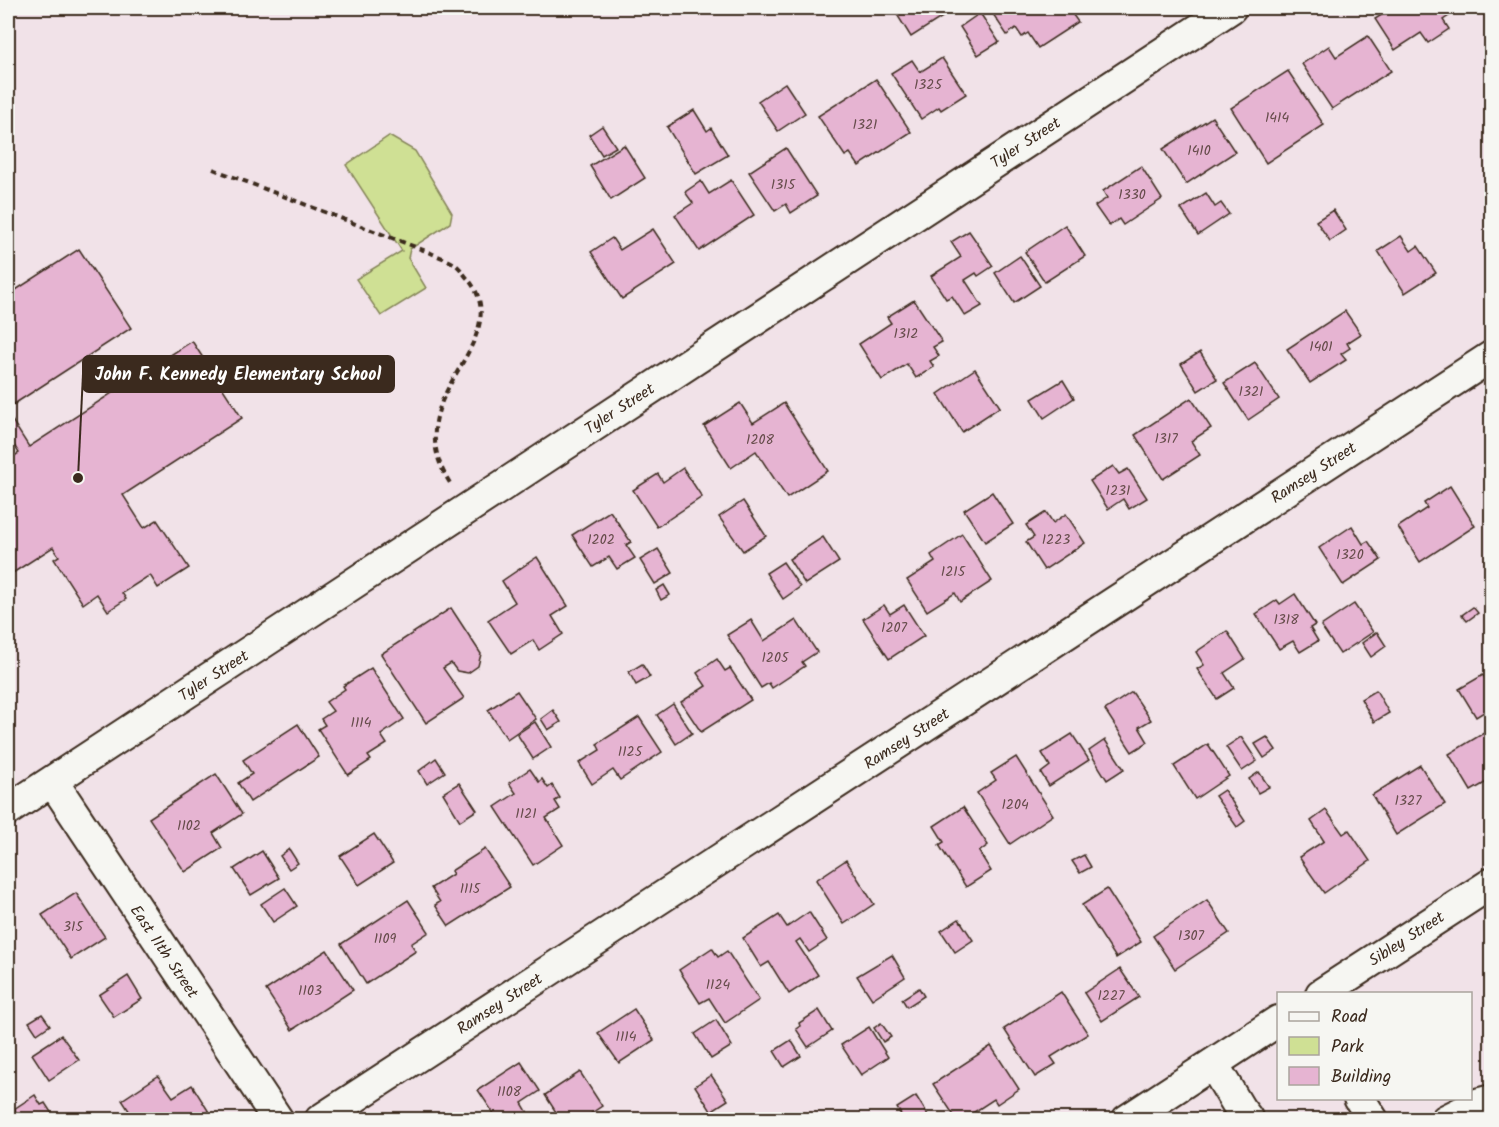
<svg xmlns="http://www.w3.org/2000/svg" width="1499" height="1127" viewBox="0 0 1499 1127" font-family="Kalam,sans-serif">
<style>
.green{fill:#cfe094;stroke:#858559;stroke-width:1.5}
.building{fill:#e6b4d2;stroke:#3b2a1e;stroke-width:1.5}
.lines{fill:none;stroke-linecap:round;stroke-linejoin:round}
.minor-casing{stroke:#3b2a1e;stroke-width:34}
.path{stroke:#3b2a1e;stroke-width:4;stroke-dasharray:6 4.5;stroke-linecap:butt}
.minor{stroke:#f6f6f2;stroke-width:30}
.labels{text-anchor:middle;stroke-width:4.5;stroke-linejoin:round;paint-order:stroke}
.number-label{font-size:14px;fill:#664c4b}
.street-label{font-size:16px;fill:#3b2a1e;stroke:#f6f6f2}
.leader{fill:none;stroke:#3b2a1e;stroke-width:2}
.callout-dot{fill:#3b2a1e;stroke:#f6f6f2;stroke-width:2}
.callout{fill:#3b2a1e;stroke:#3b2a1e;stroke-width:2}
.callout-label{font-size:18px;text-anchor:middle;font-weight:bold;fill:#fff}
</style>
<rect width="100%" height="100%" fill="#f1e2e8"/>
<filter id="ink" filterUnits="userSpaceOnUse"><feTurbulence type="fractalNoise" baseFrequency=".0167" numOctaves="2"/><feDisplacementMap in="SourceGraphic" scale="12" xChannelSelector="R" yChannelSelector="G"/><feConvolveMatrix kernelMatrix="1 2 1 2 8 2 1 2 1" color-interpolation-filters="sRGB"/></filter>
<g filter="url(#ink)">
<path class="green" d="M389,136l26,15 37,62 -2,10 -40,26 -2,9 18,30 -45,28 -25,-37 46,-28 -56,-86z"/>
<g class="building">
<path d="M893,8h46l5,8 -33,21z"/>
<path d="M989,8h79l10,14 -40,26 -10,-15 -6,4 -6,-9 -9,7z"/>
<path d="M1393,8h68l-18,12 6,9 -21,14 -7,-10 -26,17 -20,-31z"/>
<path d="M980,13l19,29 -21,13 -18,-28z"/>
<path d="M1368,36l23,35 -59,38 -30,-45 27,-18 7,11z"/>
<path d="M942,58l24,36 -25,16 -2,-3 -18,12 -30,-46 21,-13 8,12z"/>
<path d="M1288,71l36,54 -58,38 -35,-55z"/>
<path d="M876,79l35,53 -52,34 -9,-13 -5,3 -27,-40z"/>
<path d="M785,83l20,30 -27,18 -20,-30z"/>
<path d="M694,110l13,21 4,-3 17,27 -32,19 -29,-47z"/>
<path d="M1212,117l23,35 -49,32 -23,-35z"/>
<path d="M602,126l14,21 -14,8 -13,-20z"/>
<path d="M624,145l21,33 -34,22 -21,-34z"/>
<path d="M786,148l31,48 -26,17 -5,-9 -11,7 -26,-39z"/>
<path d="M1141,166l21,33 -39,26 -4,-6 -10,7 -14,-20 12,-8 -4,-7z"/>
<path d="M731,180l23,35 -55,36 -24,-36 18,-12 -8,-11 16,-11 8,13z"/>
<path d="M1206,193l9,14 6,-4 8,11 -31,21 -17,-26z"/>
<path d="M1333,210l13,20 -16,11 -14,-20z"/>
<path d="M1065,225l20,31 -40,26 -20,-30z"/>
<path d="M653,229l23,35 -54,35 -31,-47 21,-14 8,12z"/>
<path d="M969,231l24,35 -15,10 -2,-3 -11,7 17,26 -17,10 -13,-20 -6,3 -15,-23 30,-19 -10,-15z"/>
<path d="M1401,236l10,15 7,-5 18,27 -31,20 -27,-42z"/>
<path d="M79,249l52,79 -123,80v-113z"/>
<path d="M1020,256l20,30 -26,17 -19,-30z"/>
<path d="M914,300l28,42 -9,5 6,9 -9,5 4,6 -18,11 -9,-14 -25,16 -23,-36 32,-21 -4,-6z"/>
<path d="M1345,311l16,23 -14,9 3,5 -9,6 5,6 -36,23 -23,-34z"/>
<path d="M192,341l50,77 -119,77 21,33 13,-8 32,48 -31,20 -8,-13 -28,18 4,6 -18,12 -11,-17 -14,10 -29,-45 5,-3 -6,-9 -45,29v-116l11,-7 -11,-17v-22l21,33z"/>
<path d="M1200,352l17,27 -19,12 -17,-27z"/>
<path d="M1255,363l24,36 -31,21 -24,-37z"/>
<path d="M975,369l25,38 -38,25 -24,-38z"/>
<path d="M1063,380l11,18 -30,20 -12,-19z"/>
<path d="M1191,398l20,30 -20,13 9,14 -37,24 -28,-44z"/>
<path d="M740,403l13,20 31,-20 44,68 -41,27 -31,-47 -25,17 -27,-42z"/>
<path d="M1113,466l6,8 9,-5 19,29 -18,11 -6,-10 -15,10 -18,-28z"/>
<path d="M683,468l19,29 -45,30 -24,-37 25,-16 5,8z"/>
<path d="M1450,486l25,40 -55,36 -22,-35 29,-19 -3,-5z"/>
<path d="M992,492l21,32 -28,18 -21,-32z"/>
<path d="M743,501l23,35 -23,15 -24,-34z"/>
<path d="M610,511l21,31 -5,3 9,13 -18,11 -8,-12 -16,10 -21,-32z"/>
<path d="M1046,512l7,11 13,-9 19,29 -41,27 -18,-28 8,-5 -8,-12z"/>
<path d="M1352,526l11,18 5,-3 13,19 -38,25 -24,-37z"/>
<path d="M962,534l30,47 -32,21 -5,-9 -28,18 -20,-31 28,-18 -4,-7z"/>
<path d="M823,537l16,25 -34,22 -16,-25z"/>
<path d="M658,549l15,24 -18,11 -15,-24z"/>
<path d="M537,557l31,49 -16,10 11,18 -24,16 -6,-10 -22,14 -23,-34 27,-18 -13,-21z"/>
<path d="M783,562l17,25 -17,12 -17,-26z"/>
<path d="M664,585l6,10 -9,5 -5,-10z"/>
<path d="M1295,594l20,31 -5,3 8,13 -18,11 -7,-11 -14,8 -23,-35 21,-14 3,4z"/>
<path d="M1354,604l19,28 -33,22 -19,-28z"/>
<path d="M884,605l6,9 14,-9 20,31 -35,23 -26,-40z"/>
<path d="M1473,607l5,6 -11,8 -5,-6z"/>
<path d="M451,608l30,46 -3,12 -10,7 -11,-2 -6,-8 -8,5 21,30 -38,25 -45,-69z"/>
<path d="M751,620l13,21 32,-21 21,32 -15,10 3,4 -33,22 -3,-5 -8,5 -34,-53z"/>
<path d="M1227,631l18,28 -21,14 10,15 -17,11 -20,-30 7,-4 -8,-13z"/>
<path d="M1377,632l9,14 -15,11 -9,-14z"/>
<path d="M717,659l8,12 5,-3 21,32 -50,32 -20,-30 25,-16 -9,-13z"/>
<path d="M642,664l8,13 -14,8 -7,-13z"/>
<path d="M371,668l33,51 -23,16 6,9 -19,12 3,4 -23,15 -30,-46 7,-4 -4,-6 12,-8 -7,-9 19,-13 -2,-3z"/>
<path d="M1483,675l9,13v19l-16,10 -17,-28z"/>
<path d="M1376,690l13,23 -15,9 -13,-23z"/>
<path d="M517,691l19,28 -29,20 -19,-29z"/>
<path d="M1132,692l19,28 -12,7 9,15 -16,10 -27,-42z"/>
<path d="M673,704l19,29 -16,11 -19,-29z"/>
<path d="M553,710l8,12 -13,8 -7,-11z"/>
<path d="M639,717l23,35 -42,28 -7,-10 -21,14 -13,-21 21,-13 -3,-6z"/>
<path d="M535,722l16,25 -18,12 -16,-25z"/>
<path d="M298,724l21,33 -69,45 -12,-19 14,-9 -9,-14z"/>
<path d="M1492,728v51l-21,12 -22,-37z"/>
<path d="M1072,734l17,26 -40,26 -8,-13 9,-7 -8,-13z"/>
<path d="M1241,737l16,24 -15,10 -16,-24z"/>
<path d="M1267,737l9,13 -12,8 -9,-14z"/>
<path d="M1105,740l19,29 -17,11 -18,-29z"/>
<path d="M1208,744l21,32 -34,23 -21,-33z"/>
<path d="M1016,757l37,58 -43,29 -33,-51 19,-13 -5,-7z"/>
<path d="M436,758l9,14 -18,12 -8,-13z"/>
<path d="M1420,765l25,39 -49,31 -24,-40z"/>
<path d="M530,769l9,13 3,-3 6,9 4,-3 8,13 -5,3 5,8 -14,9 17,27 -30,20 -38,-58 21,-14 -7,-10z"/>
<path d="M1259,772l10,15 -11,6 -9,-14z"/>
<path d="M216,774l26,40 -29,19 9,15 -37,24 -36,-54z"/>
<path d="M459,783l18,27 -17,11 -17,-28z"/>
<path d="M1224,790l21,31 -8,6 -22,-31z"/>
<path d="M963,807l25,38 -9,7 12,19 -25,16 -27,-42 5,-3 -10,-16z"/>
<path d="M1326,810l17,24 6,-4 21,31 -46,32 -25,-36 25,-16 -13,-20z"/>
<path d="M374,834l19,29 -34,22 -19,-29z"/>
<path d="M289,849l9,14 -9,6 -9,-13z"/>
<path d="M485,849l25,38 -61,39 -14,-21 5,-3 -9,-14 22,-14 -2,-3z"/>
<path d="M262,851l17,27 -28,17 -17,-26z"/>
<path d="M1084,855l7,12 -11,6 -8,-12z"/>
<path d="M846,860l28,44 -30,20 -28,-44z"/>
<path d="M285,888l12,18 -24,16 -12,-18z"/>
<path d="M1107,889l34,53 -25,16 -34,-53z"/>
<path d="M76,893l29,44 -34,22 -29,-44z"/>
<path d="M408,900l21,32 -18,12 5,7 -50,33 -25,-40z"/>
<path d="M1207,900l22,33 -54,36 -22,-33z"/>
<path d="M809,912l18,28 -18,12 -9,-13 -4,3 22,33 -29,19 -20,-32 -8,5 -18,-29 36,-23 8,12z"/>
<path d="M959,919l14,21 -18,12 -14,-21z"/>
<path d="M712,948l6,9 9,-6 32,49 -34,23 -16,-25 -9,5 -21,-33z"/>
<path d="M327,950l26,40 -61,40 -26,-40z"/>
<path d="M892,955l13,22 -33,22 -15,-23z"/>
<path d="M1120,969l19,28 -37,24 -18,-28z"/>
<path d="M128,976l14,23 -28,18 -15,-22z"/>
<path d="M919,988l5,8 -17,11 -5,-8z"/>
<path d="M1061,992l27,42 -37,23 5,7 -21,13 -31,-48z"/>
<path d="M634,1009l20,31 -35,23 -21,-30z"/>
<path d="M819,1010l13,21 -24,16 -12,-18 4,-3 -1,-3z"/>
<path d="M42,1014l8,11 -13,9 -8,-12z"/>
<path d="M716,1020l16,26 -21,13 -16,-25z"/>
<path d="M881,1023l10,14 -8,5 -9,-14z"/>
<path d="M869,1027l19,30 -27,18 -20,-30z"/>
<path d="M61,1035l18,25 -30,20 -17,-26z"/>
<path d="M791,1040l10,16 -17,11 -10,-16z"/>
<path d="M991,1046l28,43 -22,15 -3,-5 -32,21h-5l-24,-36z"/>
<path d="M521,1062l19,29 -18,12 6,10 -9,7h-21l-20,-30z"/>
<path d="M580,1072l22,34 -21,14h-20l-16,-25z"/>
<path d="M711,1075l17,25 -17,11 -16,-25z"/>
<path d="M158,1076l15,21 19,-12 17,27 -12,8h-47l-3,-4 -5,4h-7l-13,-20z"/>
<path d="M35,1095l6,10 4,-2 11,17h-38l2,-2 -6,-9z"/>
<path d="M916,1096l15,24h-27l-7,-12z"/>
</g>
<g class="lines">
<defs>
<g id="minor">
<path d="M53,782l225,338"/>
<path d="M8,810l1223,-802"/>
<path d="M1321,994l171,-111"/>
<path d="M1213,1064l27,45 7,9 -1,2"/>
<path d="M1359,1098l14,22"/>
<path d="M320,1120l1172,-764"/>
<path d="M1127,1120l151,-99"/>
<path d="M1446,1120l34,-17 12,-3"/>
</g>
</defs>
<use href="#minor" class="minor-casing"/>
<path class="path" d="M213,169l218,84c8,4 19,7 25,12 5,4 8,10 12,14 35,43 -12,84 -27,125 -11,29 -7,54 9,79"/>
<use href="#minor" class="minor"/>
</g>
</g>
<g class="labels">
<g class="number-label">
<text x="928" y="89">1325</text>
<text x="1277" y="122">1414</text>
<text x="865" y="129">1321</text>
<text x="1199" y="155">1410</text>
<text x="783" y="189">1315</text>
<text x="1132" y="199">1330</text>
<text x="906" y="338">1312</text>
<text x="1321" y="351">1401</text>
<text x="1251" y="396">1321</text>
<text x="1166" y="443">1317</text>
<text x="760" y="444">1208</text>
<text x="1118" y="495">1231</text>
<text x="601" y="544">1202</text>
<text x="1056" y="544">1223</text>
<text x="1350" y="559">1320</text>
<text x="953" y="576">1215</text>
<text x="1286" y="624">1318</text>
<text x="894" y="632">1207</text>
<text x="775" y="662">1205</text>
<text x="361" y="727">1114</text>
<text x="630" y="756">1125</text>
<text x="1408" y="805">1327</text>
<text x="1015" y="809">1204</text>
<text x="526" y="818">1121</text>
<text x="189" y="830">1102</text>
<text x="470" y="893">1115</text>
<text x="73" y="931">315</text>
<text x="1191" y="940">1307</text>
<text x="385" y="943">1109</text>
<text x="718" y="989">1124</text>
<text x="310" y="995">1103</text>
<text x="1111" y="1000">1227</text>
<text x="626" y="1041">1114</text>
<text x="509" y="1096">1108</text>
</g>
<g class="street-label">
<text transform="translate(1025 142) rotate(-33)" y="6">Tyler Street</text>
<text transform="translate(619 408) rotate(-33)" y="6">Tyler Street</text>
<text transform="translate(1313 472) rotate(-33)" y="6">Ramsey Street</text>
<text transform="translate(213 675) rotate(-33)" y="6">Tyler Street</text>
<text transform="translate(906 738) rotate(-33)" y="6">Ramsey Street</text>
<text transform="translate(1406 938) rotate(-33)" y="6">Sibley Street</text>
<text transform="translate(165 951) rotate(56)" y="6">East 11th Street</text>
<text transform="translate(499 1003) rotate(-33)" y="6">Ramsey Street</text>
</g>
</g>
<path class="leader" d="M78 478L83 374"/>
<circle class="callout-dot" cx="78" cy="478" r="6"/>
<rect class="callout" x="83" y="356" width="311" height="36" rx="6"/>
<g class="callout-label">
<text x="238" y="380">John F. Kennedy Elementary School</text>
</g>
<rect width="1499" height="1127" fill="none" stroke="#f6f6f2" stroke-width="30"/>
<rect x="15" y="15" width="1469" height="1097" fill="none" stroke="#3b2a1e" stroke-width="2" filter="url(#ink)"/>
<rect x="1277" y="992" width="195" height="108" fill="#f6f6f2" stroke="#aba49d" stroke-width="1.5"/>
<rect x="1289" y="1012" width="30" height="9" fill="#f6f6f2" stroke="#aba49d" stroke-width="1.5"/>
<text x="1331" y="1022" font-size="18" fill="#3b2a1e">Road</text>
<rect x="1289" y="1037" width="30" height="18" fill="#cfe094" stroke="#aba49d" stroke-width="1.5"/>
<text x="1331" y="1052" font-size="18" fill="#3b2a1e">Park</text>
<rect x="1289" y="1067" width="30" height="18" fill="#e6b4d2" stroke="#aba49d" stroke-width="1.5"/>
<text x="1331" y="1082" font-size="18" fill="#3b2a1e">Building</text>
</svg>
